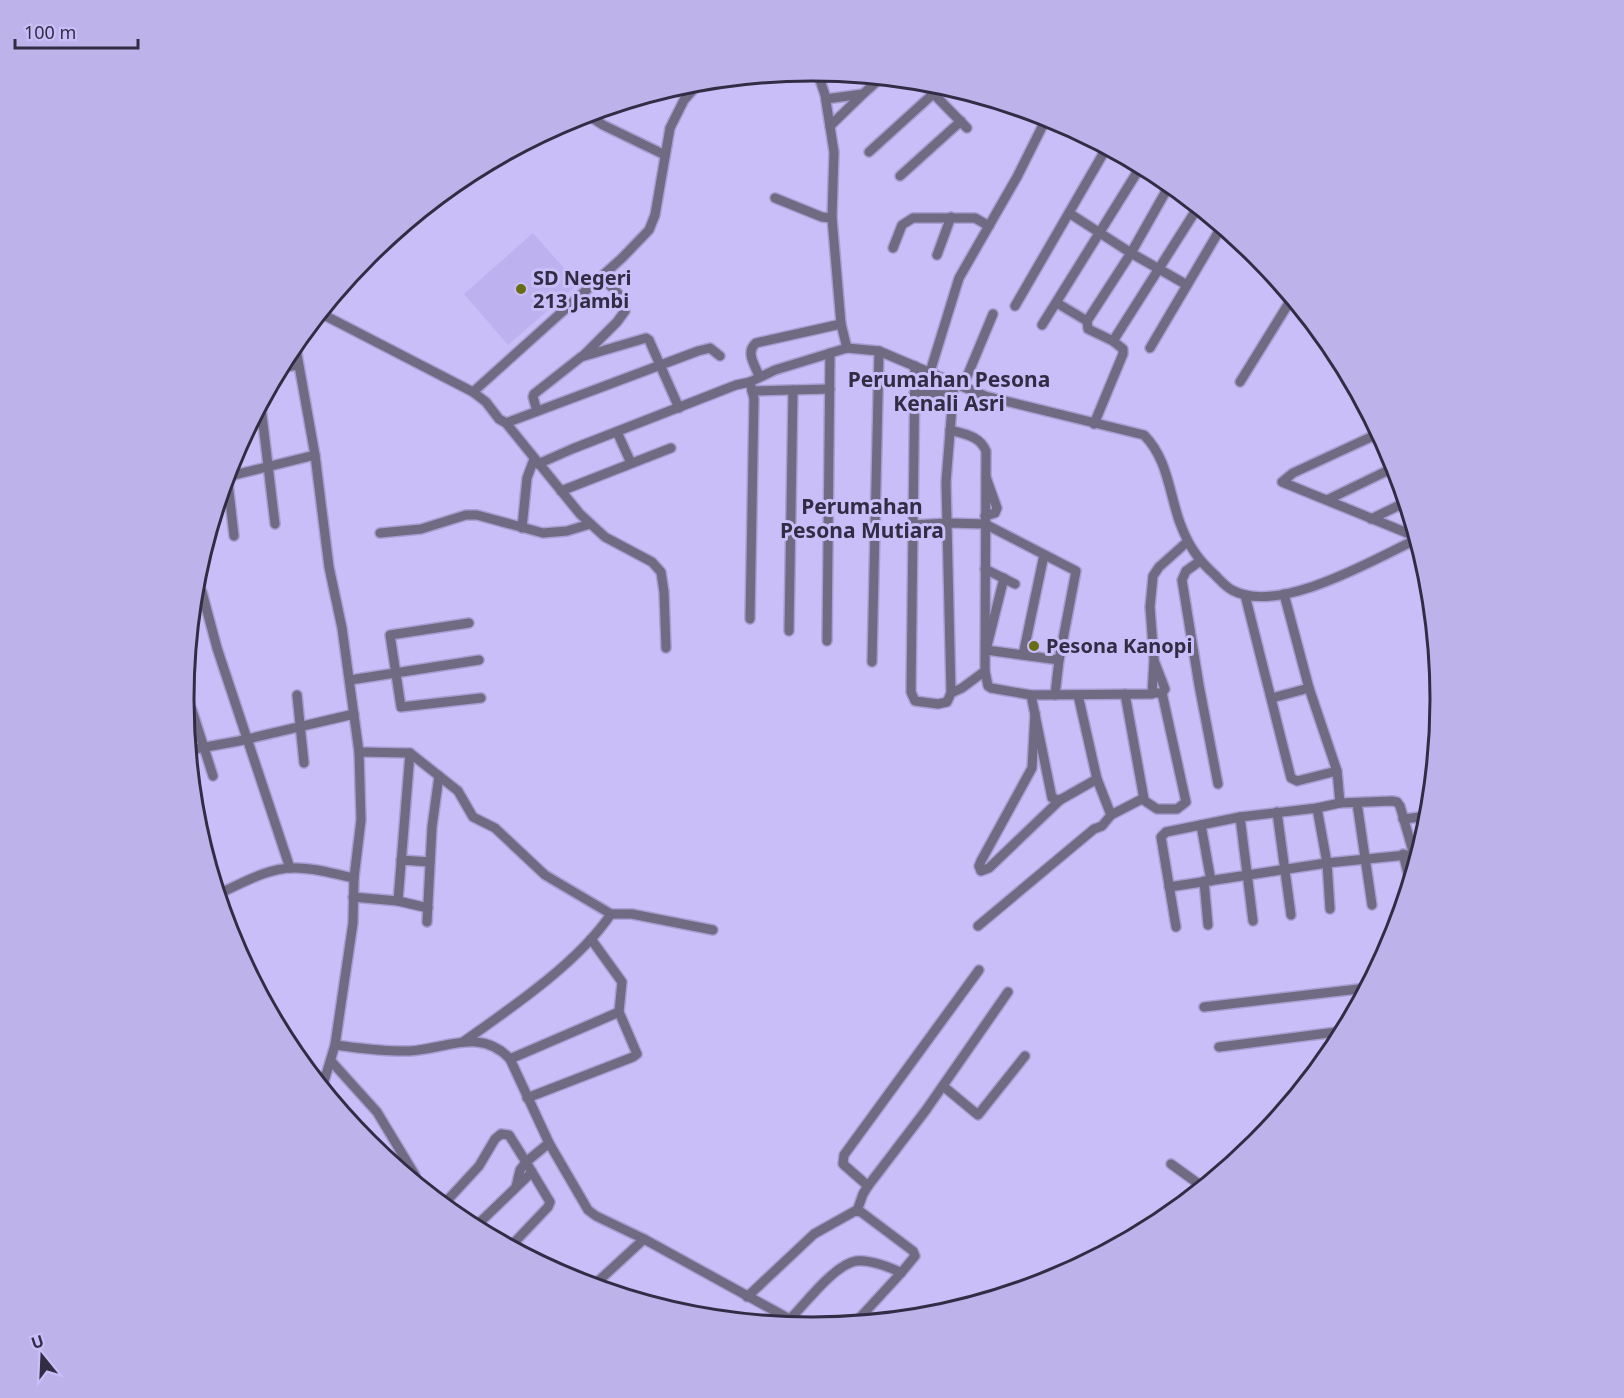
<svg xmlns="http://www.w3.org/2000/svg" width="1624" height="1398" viewBox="0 0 1624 1398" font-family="'Noto Sans',sans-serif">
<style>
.built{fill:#beb1f0}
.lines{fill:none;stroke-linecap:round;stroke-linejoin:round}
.minor-casing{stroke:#a99ed1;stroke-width:12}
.minor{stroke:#706b83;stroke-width:9}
.poi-dot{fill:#676d12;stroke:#cabef9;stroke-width:2}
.labels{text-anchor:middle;stroke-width:6;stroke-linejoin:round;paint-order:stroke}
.poi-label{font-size:20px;font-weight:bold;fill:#322d44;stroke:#cabef9;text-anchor:start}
.neighbourhood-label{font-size:21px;font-weight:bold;fill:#322d44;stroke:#cabef9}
.rim{fill:none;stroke:#322d44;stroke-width:3}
</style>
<rect width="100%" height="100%" fill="#cabef9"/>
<path class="built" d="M533,233l45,51 -70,61 -44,-51z"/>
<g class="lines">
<defs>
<g id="minor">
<path d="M817,71l8,24 9,57 -2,66 9,106 6,24"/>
<path d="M921,81l46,47"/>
<path d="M826,99l37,-5 19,-17"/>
<path d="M586,114l17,11 62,30"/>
<path d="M830,126l33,-32"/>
<path d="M869,152l64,-58"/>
<path d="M1153,172l24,17"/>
<path d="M900,176l61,-55"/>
<path d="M775,198l47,19 10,1"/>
<path d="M1069,213l62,40 56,32"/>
<path d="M893,248l9,-23 11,-7h62l14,8"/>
<path d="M937,255l14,-38"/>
<path d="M1057,303l30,18"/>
<path d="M1015,306l92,-159"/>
<path d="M320,313l153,79 13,10 13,17 7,4 74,91 25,23 47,25 9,10 3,20 2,56"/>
<path d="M1042,325l99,-159"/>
<path d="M1113,341l85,-134"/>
<path d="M295,343l20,112 14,112 13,61 17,124 2,68 -7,58 -1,45 -18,122 -13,43"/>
<path d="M1150,348l72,-122"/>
<path d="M583,356l34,-34 8,-11c-1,-16 -13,-23 -24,-34"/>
<path d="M915,366l-4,326 4,9 23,3 9,-2 4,-9 -5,-211 8,-100"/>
<path d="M280,368l17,-3"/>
<path d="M930,372l29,-94 58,-101 30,-60"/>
<path d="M759,376c-4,-11 -14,-24 -3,-33l85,-19"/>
<path d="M1240,382l52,-84"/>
<path d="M963,386l30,-72"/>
<path d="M752,391l78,-2"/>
<path d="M473,392l149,-134 27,-28 6,-15 15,-87 14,-28 17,-19"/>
<path d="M914,394l39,1"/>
<path d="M261,407l14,117"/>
<path d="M537,411l-4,-14 1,-3 47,-37 65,-19 3,2 30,68"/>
<path d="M506,423l192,-72 12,-3 10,8"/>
<path d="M1094,424l29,-70v-5l-10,-8 -25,-12 -1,-8 44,-68 39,-69"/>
<path d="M950,430c15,4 30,6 36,21l-1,220 -23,17 -11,5"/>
<path d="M617,432l14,31"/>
<path d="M1371,437l-78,36 -11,9 135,55"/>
<path d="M538,464l34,-15 164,-64 14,-3 25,-12 72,-22 32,3 106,45 159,39c24,24 25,58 36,88 8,22 18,37 35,52 5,5 11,12 17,15 46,26 143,-31 185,-51"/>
<path d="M227,474l7,62"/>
<path d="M226,477l89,-22"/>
<path d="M561,491l110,-43"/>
<path d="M1327,500l68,-33"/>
<path d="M985,516l10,-3 2,-5 -11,-31"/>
<path d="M1371,519l35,-17"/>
<path d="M913,525l34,-2 38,1 91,47 -17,89 -4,35"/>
<path d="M522,528l5,-50 7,-19"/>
<path d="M380,533l41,-4 45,-14h11l66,18 24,-2 23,-7"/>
<path d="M1200,561l-14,10 -4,9 17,105 19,99"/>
<path d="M985,569l30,15"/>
<path d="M1004,578l-18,72 73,10"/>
<path d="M202,592l15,56 73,220"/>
<path d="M1284,594l25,94 28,83 3,32"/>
<path d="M1245,595l46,183 6,3 40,-10"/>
<path d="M750,619l4,-220 -4,-17"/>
<path d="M469,623l-79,12 11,72 80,-9"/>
<path d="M789,631l4,-241"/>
<path d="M827,641l3,-288"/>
<path d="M1023,655l21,-100"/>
<path d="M872,662l7,-311"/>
<path d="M1155,663l10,26 -3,4h-5"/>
<path d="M985,671l3,15 3,2 40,7 121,-1 2,-34 -4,-53 3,-31 6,-9 28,-25"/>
<path d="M350,680l129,-20"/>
<path d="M1125,694l19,105"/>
<path d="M297,695l7,68"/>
<path d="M1031,695l21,103 8,2 37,-21"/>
<path d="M1272,698l37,-10"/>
<path d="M192,710l21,66"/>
<path d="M1035,713l-3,55 -51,93 -2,5 2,5 8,-3 71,-68"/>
<path d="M189,750l50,-9 115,-27"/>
<path d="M359,752l51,1 48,38 15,26 22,11 50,47 66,39c-33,49 -100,94 -148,128"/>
<path d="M1357,803l15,102"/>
<path d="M1317,808l10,55 3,46"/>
<path d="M1277,812l14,103"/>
<path d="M1111,815l31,-16 15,10h20l9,-7 -24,-109"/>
<path d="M1240,817l13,104"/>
<path d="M1403,819l26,-3"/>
<path d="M1201,825l10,56"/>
<path d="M1403,854l7,27"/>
<path d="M401,860l29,2"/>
<path d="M1204,881l4,44"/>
<path d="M1169,887l158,-24 90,-9"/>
<path d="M218,894c23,-10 49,-26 75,-26 20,-1 41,6 61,10"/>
<path d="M353,897l45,4 30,7"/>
<path d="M398,901l12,-148"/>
<path d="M611,914h21l81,16"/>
<path d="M427,922l5,-95 7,-51"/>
<path d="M978,926l116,-97 8,-3 9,-11 -14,-36 -19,-84"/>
<path d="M1176,927l-15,-90 5,-5 74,-15 77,-9 23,-5 52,-2 5,1 3,4 16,56"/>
<path d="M1204,1007l163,-19"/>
<path d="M335,1045c24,3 50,7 74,6 37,-2 72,-24 101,8l39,84 39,67 8,6 48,23 160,88"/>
<path d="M1219,1047l125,-16"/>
<path d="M510,1059l109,-47"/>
<path d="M331,1061l46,51 38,63"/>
<path d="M943,1086l35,29 47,-59"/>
<path d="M527,1098l106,-41 4,-3 -18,-42 3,-30 -31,-43"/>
<path d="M1171,1164l32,23"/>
<path d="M868,1186l-25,-22 1,-9 135,-185"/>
<path d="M443,1205l36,-39 16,-27 6,-5 8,1 17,27 -6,8 -4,17"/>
<path d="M857,1211l6,-17 5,-8 58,-76 82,-118"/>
<path d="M474,1228l58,-56"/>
<path d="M510,1247l38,-40 2,-5 -24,-40 23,-19"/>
<path d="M593,1286l51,-47"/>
<path d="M747,1297l67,-63 41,-23 6,1 52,39 2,5 -14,17"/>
<path d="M790,1319c16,-16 44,-54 66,-58 11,-2 35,6 45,12l-46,50"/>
</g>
</defs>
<use href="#minor" class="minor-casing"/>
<use href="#minor" class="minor"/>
</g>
<g class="poi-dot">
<circle cx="521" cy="289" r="6"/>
<circle cx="1034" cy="646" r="6"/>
</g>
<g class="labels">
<g class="poi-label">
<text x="533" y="285">SD Negeri<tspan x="533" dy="23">213 Jambi</tspan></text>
<text x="1046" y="653">Pesona Kanopi</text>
</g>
<g class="neighbourhood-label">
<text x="949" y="387">Perumahan Pesona<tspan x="949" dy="24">Kenali Asri</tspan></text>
<text x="862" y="514">Perumahan<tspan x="862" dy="24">Pesona Mutiara</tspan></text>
</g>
</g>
<path d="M0 0H1624V1398H0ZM194 699a618 618 0 1 1 1236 0a618 618 0 1 1-1236 0Z" fill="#beb2eb" fill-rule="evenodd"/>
<path class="rim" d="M194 699a618 618 0 1 1 1236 0a618 618 0 1 1-1236 0Z"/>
<g transform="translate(42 1356) rotate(342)" stroke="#cabef9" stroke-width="4.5" paint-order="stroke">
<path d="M0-4.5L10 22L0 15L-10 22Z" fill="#322d44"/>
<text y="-9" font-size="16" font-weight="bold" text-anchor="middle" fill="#322d44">U</text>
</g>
<path d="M15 39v9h123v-9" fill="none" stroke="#322d44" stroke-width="3"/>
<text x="24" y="39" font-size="18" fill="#322d44" stroke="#cabef9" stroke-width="4.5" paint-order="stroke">100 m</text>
</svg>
